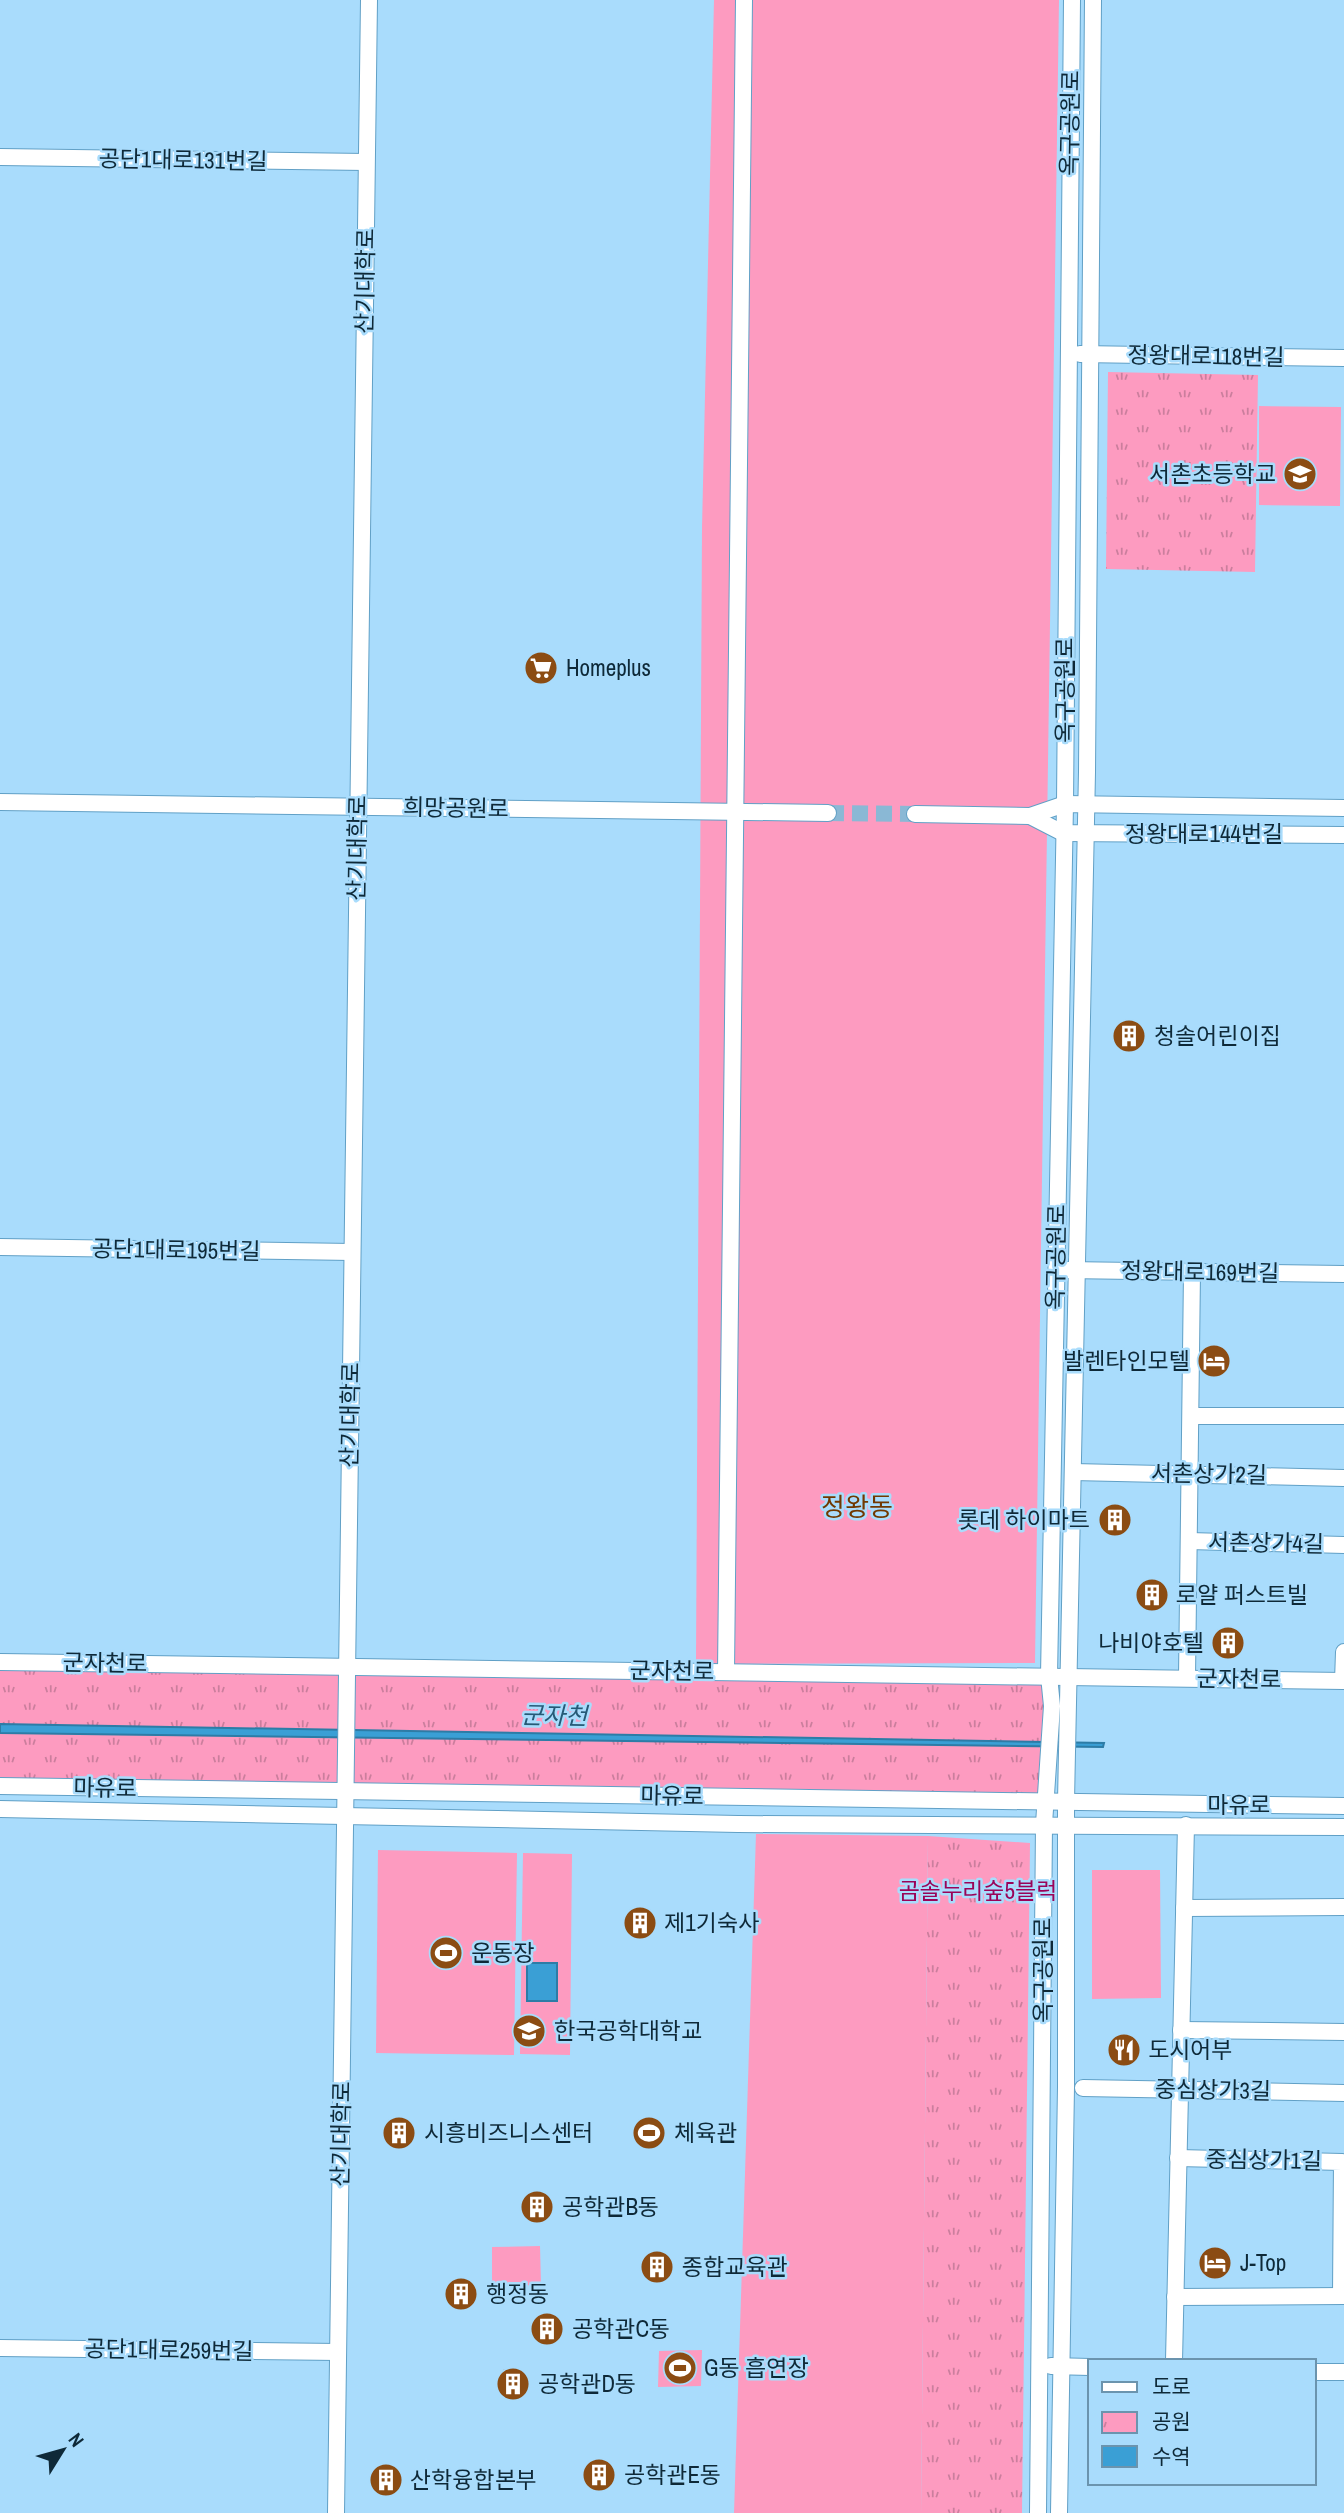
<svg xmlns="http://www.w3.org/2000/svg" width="1344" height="2513" viewBox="0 0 1344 2513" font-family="'Archivo Narrow','Noto Sans KR',sans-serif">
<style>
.grass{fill:#fd9bc0}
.park{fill:url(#park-tufts)}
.water{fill:#3a9fd5;stroke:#2d7ca6;stroke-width:2}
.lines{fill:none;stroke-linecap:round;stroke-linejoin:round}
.minor-tunnel{stroke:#8ab8d5;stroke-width:16;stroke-dasharray:16 8;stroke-linecap:butt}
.minor-casing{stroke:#61a0c6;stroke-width:18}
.minor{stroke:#fff;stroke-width:16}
.labels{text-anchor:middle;stroke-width:5;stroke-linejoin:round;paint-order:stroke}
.street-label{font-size:23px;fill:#0e2938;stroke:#a9dcfc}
.poi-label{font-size:23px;fill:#0e2938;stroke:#a9dcfc;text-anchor:start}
.park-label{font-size:23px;fill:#9a0358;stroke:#a9dcfc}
.water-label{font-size:24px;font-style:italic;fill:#265a77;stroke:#a9dcfc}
.quarter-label{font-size:26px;fill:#713800;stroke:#a9dcfc}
</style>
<defs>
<pattern id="park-tufts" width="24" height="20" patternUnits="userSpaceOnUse" patternTransform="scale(1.75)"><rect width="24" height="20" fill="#fd9bc0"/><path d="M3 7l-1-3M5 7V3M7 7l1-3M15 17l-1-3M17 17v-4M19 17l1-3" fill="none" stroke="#cb7e9d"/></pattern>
</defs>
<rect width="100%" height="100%" fill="#a9dcfc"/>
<g class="grass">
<path d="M714,0h345l-24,1663 -339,1 6,-1136z"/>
<path d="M1259,406l82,1 -1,99 -81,-1z"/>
<path d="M756,1834l172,2 -7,677h-187z"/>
<path d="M378,1850l139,3 -3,202 -138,-2z"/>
<path d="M523,1853l49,1 -2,201 -50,-1z"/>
<path d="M1092,1870h68l1,128 -69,1z"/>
<path d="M540,2246l1,39 -49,1v-39z"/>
<path d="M702,2350l-1,36 -43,1 1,-36z"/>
</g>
<g class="park">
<path d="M1108,372l150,3 -3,197 -149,-3z"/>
<path d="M0,1662l1049,14 -4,125 -1045,-15z"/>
<path d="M928,1836l102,7 -8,670h-101z"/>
</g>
<g class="water">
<path d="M0,1724l1104,19 -1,4 -1103,-14z"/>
<rect x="527" y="1963" width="30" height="38"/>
</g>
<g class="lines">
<path class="minor-tunnel" d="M828,813l87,1"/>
<defs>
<g id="minor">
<path d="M0,157l366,5"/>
<path d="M1080,354l264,4"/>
<path d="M0,802l828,11"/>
<path d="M915,814l115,2 35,-12 279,4"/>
<path d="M1030,816l33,17 281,2"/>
<path d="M0,1247l352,5"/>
<path d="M1066,1270l278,4"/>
<path d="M1191,1416h153"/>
<path d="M1073,1472l271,6"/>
<path d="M1189,1541l155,4"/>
<path d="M0,1662l1344,19"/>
<path d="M726,1672l18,-1672"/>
<path d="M1187,1678l5,-406"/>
<path d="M1343,1681l1,-29"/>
<path d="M0,1786l1344,20"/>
<path d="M0,1809l738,15 606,3"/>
<path d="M1184,1908l160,-1"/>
<path d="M1181,2030l163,2"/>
<path d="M1083,2088l261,5"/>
<path d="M1178,2158l164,4 -1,134"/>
<path d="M1175,2297l169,-1"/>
<path d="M0,2348l338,4"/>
<path d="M1174,2361l12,-536"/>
<path d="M1051,2366l39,1"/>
<path d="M1314,2372h30"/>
<path d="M336,2513l33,-2513"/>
<path d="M1038,2513l6,-689 8,-118 -3,-30 16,-872 7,-804"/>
<path d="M1059,2513l7,-426v-286l21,-1029 6,-772"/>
</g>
</defs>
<use href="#minor" class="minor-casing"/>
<use href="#minor" class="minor"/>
</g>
<defs>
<symbol id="school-disc" viewBox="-11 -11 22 22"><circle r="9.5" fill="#8b4c13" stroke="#a9dcfc"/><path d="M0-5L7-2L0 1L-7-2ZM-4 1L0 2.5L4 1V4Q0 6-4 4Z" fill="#fff"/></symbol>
<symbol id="supermarket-disc" viewBox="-11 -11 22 22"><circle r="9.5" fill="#8b4c13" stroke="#a9dcfc"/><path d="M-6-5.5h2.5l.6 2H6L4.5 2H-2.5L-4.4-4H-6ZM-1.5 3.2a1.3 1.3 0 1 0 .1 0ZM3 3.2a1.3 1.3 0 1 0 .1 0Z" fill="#fff"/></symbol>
<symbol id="building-disc" viewBox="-11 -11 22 22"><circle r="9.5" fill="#8b4c13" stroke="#a9dcfc"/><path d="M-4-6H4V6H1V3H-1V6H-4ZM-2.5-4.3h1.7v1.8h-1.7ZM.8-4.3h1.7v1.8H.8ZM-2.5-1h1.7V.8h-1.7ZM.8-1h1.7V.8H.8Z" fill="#fff"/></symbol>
<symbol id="hotel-disc" viewBox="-11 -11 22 22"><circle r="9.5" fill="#8b4c13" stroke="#a9dcfc"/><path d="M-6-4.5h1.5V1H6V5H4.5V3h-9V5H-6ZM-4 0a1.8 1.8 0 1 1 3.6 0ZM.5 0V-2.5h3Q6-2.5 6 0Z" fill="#fff"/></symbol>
<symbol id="stadium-disc" viewBox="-11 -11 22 22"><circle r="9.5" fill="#8b4c13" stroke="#a9dcfc"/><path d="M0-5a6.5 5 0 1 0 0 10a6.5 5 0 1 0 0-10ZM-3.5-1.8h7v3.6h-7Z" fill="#fff"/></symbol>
<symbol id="university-disc" viewBox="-11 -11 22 22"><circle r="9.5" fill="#8b4c13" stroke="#a9dcfc"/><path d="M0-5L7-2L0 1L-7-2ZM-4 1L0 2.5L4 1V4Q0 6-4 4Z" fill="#fff"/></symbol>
<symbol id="restaurant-disc" viewBox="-11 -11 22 22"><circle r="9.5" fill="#8b4c13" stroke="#a9dcfc"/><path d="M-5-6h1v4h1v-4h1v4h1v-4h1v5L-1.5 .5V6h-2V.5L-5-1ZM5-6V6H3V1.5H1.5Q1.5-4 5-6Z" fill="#fff"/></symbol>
</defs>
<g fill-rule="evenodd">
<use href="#school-disc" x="1281" y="455" width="38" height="38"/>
<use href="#supermarket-disc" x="522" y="649" width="38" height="38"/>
<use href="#building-disc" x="1110" y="1017" width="38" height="38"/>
<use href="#hotel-disc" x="1195" y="1342" width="38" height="38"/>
<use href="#building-disc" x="1096" y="1501" width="38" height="38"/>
<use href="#building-disc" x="1133" y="1576" width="38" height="38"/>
<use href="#building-disc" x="1209" y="1624" width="38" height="38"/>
<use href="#building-disc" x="621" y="1904" width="38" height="38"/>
<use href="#stadium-disc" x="427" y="1934" width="38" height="38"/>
<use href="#university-disc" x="510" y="2012" width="38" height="38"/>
<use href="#restaurant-disc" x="1105" y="2031" width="38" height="38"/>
<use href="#building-disc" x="380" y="2114" width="38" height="38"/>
<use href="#stadium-disc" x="630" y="2114" width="38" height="38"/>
<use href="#building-disc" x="518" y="2188" width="38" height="38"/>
<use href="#hotel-disc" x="1196" y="2244" width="38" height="38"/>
<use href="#building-disc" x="638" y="2248" width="38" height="38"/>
<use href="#building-disc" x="442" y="2275" width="38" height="38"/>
<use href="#building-disc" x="528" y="2310" width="38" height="38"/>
<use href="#stadium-disc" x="661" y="2349" width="38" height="38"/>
<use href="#building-disc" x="494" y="2365" width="38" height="38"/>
<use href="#building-disc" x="580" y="2456" width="38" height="38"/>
<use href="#building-disc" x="367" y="2461" width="38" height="38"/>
</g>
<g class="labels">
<g class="street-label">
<text transform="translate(1070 123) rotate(-89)" y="8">옥구공원로</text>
<text transform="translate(183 160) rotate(1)" y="8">공단1대로131번길</text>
<text transform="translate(365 281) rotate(-89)" y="8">산기대학로</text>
<text transform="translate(1206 356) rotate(1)" y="8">정왕대로118번길</text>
<text transform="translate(1065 690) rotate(-90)" y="8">옥구공원로</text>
<text transform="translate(456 808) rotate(1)" y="8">희망공원로</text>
<text x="1204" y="842">정왕대로144번길</text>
<text transform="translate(357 848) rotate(-89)" y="8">산기대학로</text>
<text transform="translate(176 1250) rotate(1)" y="8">공단1대로195번길</text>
<text transform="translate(1056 1257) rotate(-89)" y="8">옥구공원로</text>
<text transform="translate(1200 1272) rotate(1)" y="8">정왕대로169번길</text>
<text transform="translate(350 1415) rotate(-89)" y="8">산기대학로</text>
<text transform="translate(1209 1474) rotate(1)" y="8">서촌상가2길</text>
<text transform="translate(1266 1543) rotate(1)" y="8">서촌상가4길</text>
<text transform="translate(105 1663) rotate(1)" y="8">군자천로</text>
<text transform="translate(672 1671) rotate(1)" y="8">군자천로</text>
<text transform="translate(1239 1679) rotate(1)" y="8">군자천로</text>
<text transform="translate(105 1788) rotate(1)" y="8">마유로</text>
<text transform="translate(672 1796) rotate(1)" y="8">마유로</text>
<text x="1239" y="1813">마유로</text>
<text transform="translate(1043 1970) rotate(-90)" y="8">옥구공원로</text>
<text transform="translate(1213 2090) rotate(1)" y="8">중심상가3길</text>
<text transform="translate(341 2134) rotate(-89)" y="8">산기대학로</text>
<text transform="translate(1264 2160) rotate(1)" y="8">중심상가1길</text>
<text transform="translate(169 2350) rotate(1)" y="8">공단1대로259번길</text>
</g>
<g class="poi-label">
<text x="1276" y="482" text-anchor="end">서촌초등학교</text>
<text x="566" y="676">Homeplus</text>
<text x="1154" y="1044">청솔어린이집</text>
<text x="1190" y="1369" text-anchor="end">발렌타인모텔</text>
<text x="1090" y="1528" text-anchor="end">롯데 하이마트</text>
<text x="1176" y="1603">로얄 퍼스트빌</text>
<text x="1204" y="1651" text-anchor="end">나비야호텔</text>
<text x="664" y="1931">제1기숙사</text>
<text x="471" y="1961">운동장</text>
<text x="554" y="2039">한국공학대학교</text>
<text x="1148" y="2058">도시어부</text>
<text x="424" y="2141">시흥비즈니스센터</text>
<text x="674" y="2141">체육관</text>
<text x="562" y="2215">공학관B동</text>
<text x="1240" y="2271">J-Top</text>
<text x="682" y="2275">종합교육관</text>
<text x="486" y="2302">행정동</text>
<text x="572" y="2337">공학관C동</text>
<text x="704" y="2376">G동 흡연장</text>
<text x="538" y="2392">공학관D동</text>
<text x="624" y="2483">공학관E동</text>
<text x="410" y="2488">산학융합본부</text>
</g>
<g class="park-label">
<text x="978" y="1899">곰솔누리숲5블럭</text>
</g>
<g class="water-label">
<text transform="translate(554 1716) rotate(1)" y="8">군자천</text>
</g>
<g class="quarter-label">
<text x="857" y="1516">정왕동</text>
</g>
</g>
<rect x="1088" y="2359" width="228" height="126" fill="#a9dcfc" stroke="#6b94ae" stroke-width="2"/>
<rect x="1102" y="2382" width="35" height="10" fill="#ffffff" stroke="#6b94ae" stroke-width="2"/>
<text x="1152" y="2394" font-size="21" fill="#0e2938">도로</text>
<rect x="1102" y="2412" width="35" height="21" fill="url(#park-tufts)" stroke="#6b94ae" stroke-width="2"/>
<text x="1152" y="2429" font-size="21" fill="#0e2938">공원</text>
<rect x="1102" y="2446" width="35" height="21" fill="#3a9fd5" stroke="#6b94ae" stroke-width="2"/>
<text x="1152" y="2464" font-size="21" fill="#0e2938">수역</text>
<g transform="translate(63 2450) rotate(53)" stroke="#a9dcfc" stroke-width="5" paint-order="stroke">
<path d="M0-5L12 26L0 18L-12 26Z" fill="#0e2938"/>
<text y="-10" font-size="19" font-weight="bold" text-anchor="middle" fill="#0e2938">N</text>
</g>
</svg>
